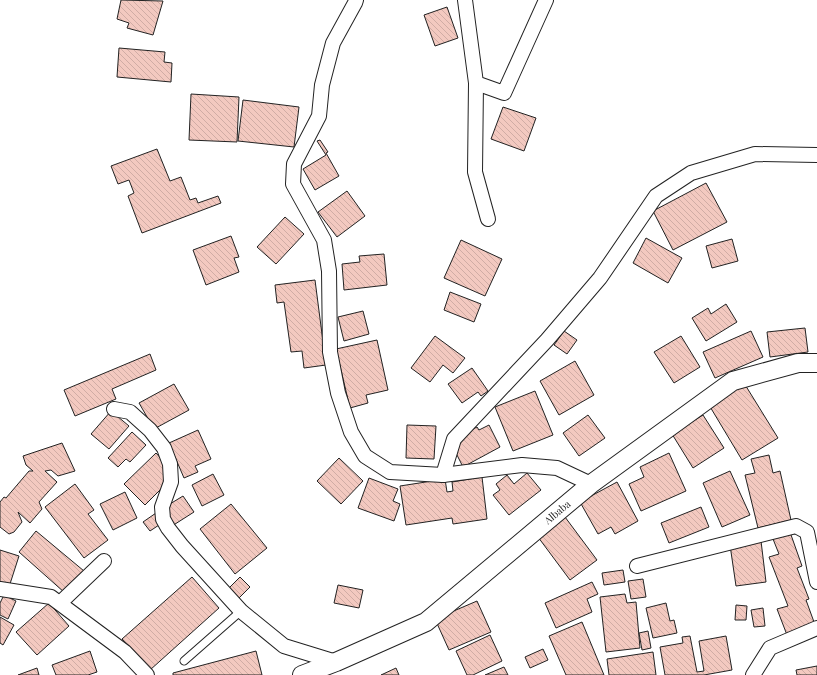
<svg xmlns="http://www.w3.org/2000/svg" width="817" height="675" viewBox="0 0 817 675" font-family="'Playfair Display',serif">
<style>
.building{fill:url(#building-back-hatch);stroke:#222}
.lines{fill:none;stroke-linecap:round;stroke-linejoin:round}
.service-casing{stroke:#222;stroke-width:9}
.minor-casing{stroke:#222;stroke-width:16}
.tertiary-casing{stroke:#222;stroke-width:20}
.service{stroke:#fff;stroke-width:7}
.minor{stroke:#fff;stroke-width:14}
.tertiary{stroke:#fff;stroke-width:18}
.labels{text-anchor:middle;stroke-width:3;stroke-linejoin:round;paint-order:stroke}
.street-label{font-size:10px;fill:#222;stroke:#fff}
</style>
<defs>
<pattern id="building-back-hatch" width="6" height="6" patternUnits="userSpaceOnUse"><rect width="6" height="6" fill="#f3c9c0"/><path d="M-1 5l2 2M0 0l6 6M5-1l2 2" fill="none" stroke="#d0aca5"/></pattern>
</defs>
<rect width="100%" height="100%" fill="#fff"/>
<g class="building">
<path d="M121,0l42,1 -10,34 -26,-7 2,-5 -12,-4z"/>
<path d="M447,7l11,31 -23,8 -11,-31z"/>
<path d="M119,48l46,4 -1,10 8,1 -1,19 -54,-5z"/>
<path d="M191,94l48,3 -2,45 -48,-2z"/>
<path d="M243,100l56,7 -5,40 -56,-6z"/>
<path d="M503,107l33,11 -12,33 -33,-12z"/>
<path d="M320,140l8,12 -2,1 13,23 -24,14 -12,-21 23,-14 -9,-14z"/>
<path d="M157,149l13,32 11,-4 9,23 6,-2 2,5 20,-7 3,7 -79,30 -14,-37 6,-3 -5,-13 -11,4 -7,-18z"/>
<path d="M706,183l21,39 -54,28 -20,-39z"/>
<path d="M347,191l18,25 -28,21 -19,-25z"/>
<path d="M285,217l19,17 -28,30 -19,-17z"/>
<path d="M231,236l8,21 -5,1 5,14 -33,13 -13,-35z"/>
<path d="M646,238l36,20 -14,25 -35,-20z"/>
<path d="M732,239l6,22 -26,7 -6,-22z"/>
<path d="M461,240l41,19 -17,37 -41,-18z"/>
<path d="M384,254l3,31 -43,5 -2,-26 18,-2 -1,-6z"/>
<path d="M315,280l11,85 -22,3 -2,-17 -11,1 -7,-50 -7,1 -2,-18z"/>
<path d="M450,292l31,12 -7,18 -30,-12z"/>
<path d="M726,304l11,18 -31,19 -14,-23 16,-10 3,6z"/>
<path d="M363,311l6,23 -25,7 -6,-24z"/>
<path d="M805,328l3,24 -38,5 -3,-25z"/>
<path d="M564,331l13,9 -10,14 -13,-9z"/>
<path d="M751,331l12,26 -48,21 -12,-26z"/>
<path d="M435,336l30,22 -12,15 -10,-8 -13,17 -19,-14z"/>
<path d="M681,336l19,31 -26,16 -20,-31z"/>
<path d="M377,340l11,50 -22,5 2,8 -18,5 -14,-59z"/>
<path d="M150,354l6,16 -44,19 4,10 -41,17 -11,-26z"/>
<path d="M575,361l19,34 -35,20 -19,-34z"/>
<path d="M472,368l16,23 -7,5 -3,-4 -16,11 -14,-19z"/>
<path d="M744,383l34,55 -36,22 -33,-55z"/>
<path d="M174,384l15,26 -35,19 -15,-26z"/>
<path d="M535,391l18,44 -40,16 -18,-44z"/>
<path d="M111,411l18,15 -20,23 -18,-15z"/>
<path d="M588,415l17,23 -26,18 -16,-23z"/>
<path d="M703,415l21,33 -31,20 -21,-34z"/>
<path d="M407,425l29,1 -2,33 -28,-1z"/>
<path d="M489,425l11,22 -37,20 -8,-16 10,-18 12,-6 2,3z"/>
<path d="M198,430l13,29 -16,7 3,6 -14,6 -15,-35z"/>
<path d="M132,432l14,13 -16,17 -4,-3 -8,8 -10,-9z"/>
<path d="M62,443l13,28 -17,5 -7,-6 -6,1 12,11 -18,20 3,7 -12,14 -12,-11 4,10 -8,10 -5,2 -9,-7v-25l4,-5 2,1 23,-27h4l-7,-6 -3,-9z"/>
<path d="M156,453l9,10 -1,23 -19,19 -21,-21z"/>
<path d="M669,453l17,38 -45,20 -12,-27 15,-7 -4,-10z"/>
<path d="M769,455l4,18 7,-2 11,49 -33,8 -13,-53 10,-2 -4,-14z"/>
<path d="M339,458l24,23 -22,23 -24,-23z"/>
<path d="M730,471l20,44 -28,12 -19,-44z"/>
<path d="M527,473l14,17 -32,25 -16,-20 7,-5 -4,-6 11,-9 7,9z"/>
<path d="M213,474l11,21 -22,11 -10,-21z"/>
<path d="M482,477l5,42 -34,5 -1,-6 -46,7 -6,-39 45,-7 2,13 6,-1 -1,-9z"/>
<path d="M369,478l29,11 -5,12 7,3 -6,17 -36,-13z"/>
<path d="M617,482l21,39 -23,13 -4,-7 -13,7 -18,-32z"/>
<path d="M75,484l19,26 -6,4 20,26 -24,18 -39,-51z"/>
<path d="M125,492l12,26 -24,12 -13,-26z"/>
<path d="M183,496l11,16 -22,14 -5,-9 3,-2 -5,-8z"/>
<path d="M231,504l36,44 -32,26 -35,-45z"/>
<path d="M701,507l8,20 -40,16 -8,-20z"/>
<path d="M156,513l6,10 -12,8 -7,-9z"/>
<path d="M565,517l32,43 -27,20 -32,-43z"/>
<path d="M36,531l48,40 -19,22 -46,-41z"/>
<path d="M790,532l12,34 -5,2 12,31 -3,1 8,22 -27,13 -10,-26 11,-3 -19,-49 10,-3 -6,-15z"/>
<path d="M761,541l5,41 -30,4 -6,-41z"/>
<path d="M0,550l19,6 -10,31 -9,-3z"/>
<path d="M623,570l2,12 -21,3 -2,-12z"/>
<path d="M192,577l27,31 -69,62 -28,-31z"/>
<path d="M240,577l10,10 -11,11 -10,-10z"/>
<path d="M643,579l3,18 -15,2 -3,-18z"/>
<path d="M592,582l6,12 -11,5 5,13 -36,16 -11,-25z"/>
<path d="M338,585l25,5 -4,18 -25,-5z"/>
<path d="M625,594l2,9 9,-1 4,46 -34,4 -6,-55z"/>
<path d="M4,595l12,6 -8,18 -8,-4v-12z"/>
<path d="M477,601l14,31 -42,18 -14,-31z"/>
<path d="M49,603l20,23 -32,29 -21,-23z"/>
<path d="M666,603l4,18 4,-1 3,13 -24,5 -7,-30z"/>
<path d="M736,605l11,1 -1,14h-11z"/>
<path d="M763,608l2,18 -11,1 -3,-17z"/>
<path d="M0,617l14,8 -11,20 -3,-2z"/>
<path d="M582,622l22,53h-38l-17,-39z"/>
<path d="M648,631l3,17 -9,2 -3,-17z"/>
<path d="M490,635l12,26 -29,14h-6l-11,-24z"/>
<path d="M690,636l7,36 7,-1 -5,-30 27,-5 6,34 -28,5h-39l-5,-28 23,-4 -1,-6z"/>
<path d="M543,649l5,11 -18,8 -5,-11z"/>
<path d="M90,651l7,21 -9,3h-32l-4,-10z"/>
<path d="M256,651l6,24h-89v-2z"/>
<path d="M653,652l3,23h-47l-2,-16z"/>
<path d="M817,666v9h-20l-1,-5z"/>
<path d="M504,667l4,8h-23z"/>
<path d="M37,668l2,7h-21z"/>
<path d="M396,668l3,7h-18z"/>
</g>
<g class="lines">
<defs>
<path id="service" d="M184,661l57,-50"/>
<g id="minor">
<path d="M356,0l-1,3 -22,40 -11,42 -3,31 -25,48 -1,20 31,56 5,31 1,81 8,41 13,39 14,24 25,16 53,3 79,-10 35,3 34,16"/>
<path d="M465,0l11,83 28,10 42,-93"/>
<path d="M476,83l-1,89 13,47"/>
<path d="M114,409l16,3 20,18 14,18 6,16 1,18 -9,25 1,12 5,9 14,18 59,65 43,35 52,16"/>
<path d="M443,475l11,-36 93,-99 53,-62 56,-82 35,-23 64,-19 62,1"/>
<path d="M637,566l159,-40 11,6 10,50"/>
<path d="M0,589l51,8 74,55 22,23"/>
<path d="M60,603l44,-42"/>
<path d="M753,675l17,-27 47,-20"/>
</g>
<path id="tertiary" d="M302,675l34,-13 90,-40 165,-138 142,-103 65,-18h19"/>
</defs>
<use href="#service" class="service-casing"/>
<use href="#minor" class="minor-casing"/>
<use href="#tertiary" class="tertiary-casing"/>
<use href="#service" class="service"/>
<use href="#minor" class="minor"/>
<use href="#tertiary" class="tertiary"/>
</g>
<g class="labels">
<g class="street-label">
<text transform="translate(557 512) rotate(-40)" y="4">Albaba</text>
</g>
</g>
</svg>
